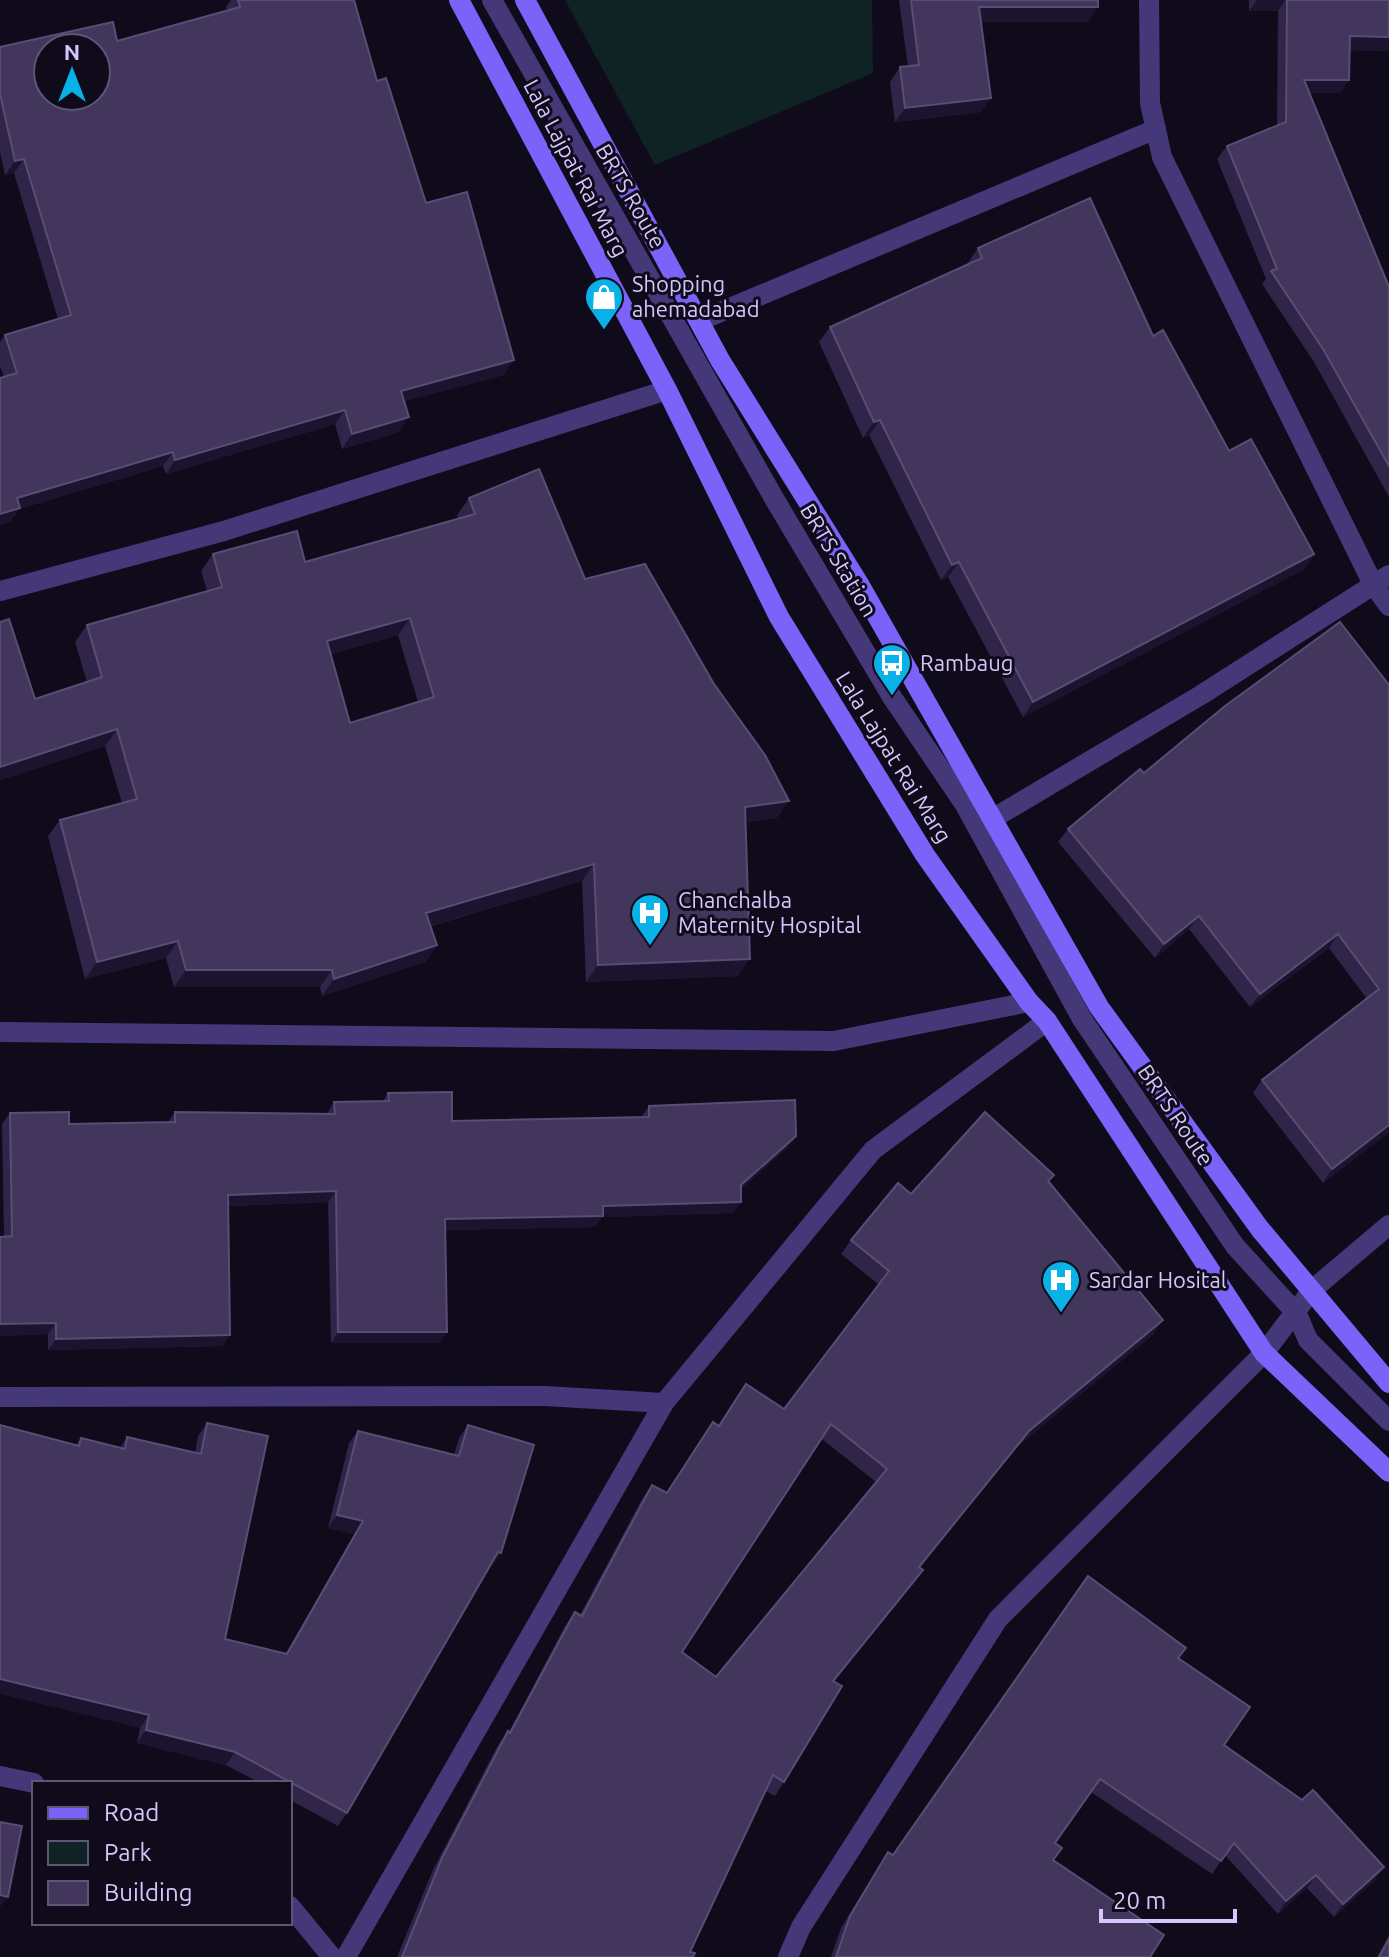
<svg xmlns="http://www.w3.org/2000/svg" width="1389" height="1957" viewBox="0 0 1389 1957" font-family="Ubuntu,sans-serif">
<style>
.green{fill:#0f2224}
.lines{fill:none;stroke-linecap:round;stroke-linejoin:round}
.service{stroke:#443878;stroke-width:20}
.minor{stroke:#443878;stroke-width:20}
.tertiary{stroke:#443878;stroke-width:20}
.secondary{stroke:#7b62f9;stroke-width:20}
.wall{fill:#302449;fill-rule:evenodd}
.shaded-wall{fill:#1c132e}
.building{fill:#42365c;stroke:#594c75;stroke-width:2;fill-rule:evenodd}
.labels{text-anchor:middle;stroke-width:6;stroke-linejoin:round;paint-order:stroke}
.street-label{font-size:22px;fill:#d5c7fd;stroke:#100b1b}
.poi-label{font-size:22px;fill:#d5c7fd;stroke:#100b1b;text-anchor:start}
</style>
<rect width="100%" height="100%" fill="#100b1b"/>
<path class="green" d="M565,0h307l1,73 -218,92z"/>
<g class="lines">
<path class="service" d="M492,0l283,500 117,197 73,108 117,214 153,227 62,68 11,26 81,81"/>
<g class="minor">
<path d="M1149,0l1,103 12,54 211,427 16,22"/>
<path d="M699,321l457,-192"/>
<path d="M0,591l224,-60 443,-141"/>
<path d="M992,819l209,-124 188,-120"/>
<path d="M0,1032l834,9 195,-39"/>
<path d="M0,1397l545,-1 119,7"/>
<path d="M0,1776l34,7"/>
<path d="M290,1906l42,51"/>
<path d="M346,1957l318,-554 209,-253 174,-129"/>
</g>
<path class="tertiary" d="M788,1957l13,-30 197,-308 266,-266 48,-63 77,-65"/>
<g class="secondary">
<path d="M459,0l208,390 112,227 146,238 104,147 18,19 217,332 125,119"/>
<path d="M525,0l195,360 139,224 240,423 161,222 129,154"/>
</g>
</g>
<g class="wall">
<path d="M231,0h123l23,81 49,122 78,172 -100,26 -5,31 -57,17 -7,-25 -169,50 -3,-8 -144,43 -9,13 -6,-145 -4,-11v-24l5,-7 53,-16 -44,-146 -9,2 -5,-23v-105l117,-6 110,-30 -1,-4z"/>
<path d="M899,0h199l-10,22h-107v90l-86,10 -5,-40 10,-15h8z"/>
<path d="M1249,0h140v51l-39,-1 -1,30 -9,13h-30l79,194v210l-75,-135 -52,-78 4,-5 -49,-120 10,-13 50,-20 1,-115h-29z"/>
<path d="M978,248l175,88 76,115 85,103 -10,15 -281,148 -75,-140 -7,3 -72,-145 -6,3 -44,-96 11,-15 137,-63z"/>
<path d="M469,498l116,81 192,239 -32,4 -7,154 -152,6 -4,-101 -151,45 6,19 -12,17 -103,34 -2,-9h-146l-8,-29 -81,21 -37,-143 12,-16 62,-17 -17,-57 -105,34v-158l35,77 52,-17 -12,-40 12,-17 120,-34 -6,-20 12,-17 92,8 153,-44 -1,-3zM398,635l20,67 -68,21 -19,-69z"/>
<path d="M1389,685v447l-66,51 -70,-90 9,-13 105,-81 -38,-51 -79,59 -61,-78 -34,29 -97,-116 10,-13 76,-56z"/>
<path d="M388,1093l64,28 189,-4 8,-11 139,41 -47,42v13l-8,11 -131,4 -7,10 -150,3 2,102 -8,11h-108l-3,-141 -100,4 2,129 -8,11 -174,4v-16l-48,2v-99l4,-1 -2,-112 8,-11 59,11 99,-2 7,-10 152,2 7,-12 49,-1z"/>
<path d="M1049,1182l105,152 -135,111 -99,122 -7,17 -79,97 -50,101 -9,14 -9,-5 -76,161 3,5h-296l35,-85 66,-127 10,-14 1,1 56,-106 10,-14 5,3 62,-116 10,-14 15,8 46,-71 5,3 66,-16 95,-124 -38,-31 10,-14 60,-46zM822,1439l54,43 -160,195 -34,-25z"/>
<path d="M207,1423l18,216 61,14 68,-119 -26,-6 21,-85 9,-12 96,24 5,-17 9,-13 33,128 -9,12h-2l-143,248 -9,13 -48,-26v-17h-30l-34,-18 -89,-22 3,-15 -64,-283 5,-7 39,10 7,-11 68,16 3,-17z"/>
<path d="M1179,1658l45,87 160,122 -9,13 -41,37 -27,-29 -29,26 -53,-59 -13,19 -121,-82 -36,51 -2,17 97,97h-319l10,-29 47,-76 5,3z"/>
<path d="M1389,1935v22h-12z"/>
</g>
<g class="shaded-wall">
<path d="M1257,0h28l-7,11h-29z"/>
<path d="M979,7h119l-10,15h-119z"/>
<path d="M1350,36l39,1v14l-49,-1z"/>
<path d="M1304,80h45l-9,13h-45z"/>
<path d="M991,98l-10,14 -86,10 10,-14z"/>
<path d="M24,159l-10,14 -9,2 10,-14z"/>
<path d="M514,360l-10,15 -113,30 10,-14z"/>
<path d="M345,410l-10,14 -169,50 9,-14z"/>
<path d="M409,417l-10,15 -57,17 10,-15z"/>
<path d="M880,420l-11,15 -6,3 11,-16z"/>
<path d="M173,452l-10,14 -144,43 -9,13 -10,3v-11l17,-16z"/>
<path d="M1314,554l-10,15 -281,148 10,-15z"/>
<path d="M959,562l-11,15 -7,3 11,-15z"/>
<path d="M410,618l-12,17 -82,23 11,-17z"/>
<path d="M117,729l-12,17 -105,34v-13z"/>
<path d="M789,801l-12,17 -44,6 12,-17z"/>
<path d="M594,864l-12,17 -167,49 11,-17z"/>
<path d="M1199,916l-10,13 -34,29 9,-14z"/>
<path d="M1338,934l-9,14 -79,59 10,-13z"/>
<path d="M178,941l-12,17 -81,21 12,-17z"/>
<path d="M437,945l-12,17 -103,34 12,-17z"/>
<path d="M750,959l-12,17 -152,6 12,-17z"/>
<path d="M186,970h146l-12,17h-146z"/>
<path d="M1389,1125v7l-66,51 9,-14z"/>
<path d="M796,1136l-8,11 -55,49 8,-11z"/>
<path d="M336,1191l-8,11 -108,4 8,-11z"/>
<path d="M741,1202l-8,11 -131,4 -7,10 -158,3 8,-11 158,-13z"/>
<path d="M1163,1320l-9,14 -135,111 -110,136 10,-14 110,-136z"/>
<path d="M56,1323l-8,11 -48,2v-12z"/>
<path d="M338,1332h109l-8,11h-108z"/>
<path d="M230,1335l-8,11 -174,4 8,-11z"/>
<path d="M337,1515l26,6 -9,13 -26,-6z"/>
<path d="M498,1552l3,1 -9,12 -3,-1z"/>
<path d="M923,1570l-10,14 -90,111 10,-14z"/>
<path d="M0,1679l149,36 -9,13 -140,-34z"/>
<path d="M146,1730l89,22 -9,13 -89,-22z"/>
<path d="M1384,1867l-9,13 -41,37 9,-13z"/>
<path d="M1316,1875l-9,13 -29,26 8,-13z"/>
<path d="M0,1895l8,2 -8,10z"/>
</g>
<g class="building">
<path d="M238,0h116l23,81 9,-3 40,125 41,-11 47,168 -113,31 8,26 -57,17 -7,-24 -170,50 -2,-8 -156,46 3,10 -20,6v-136l17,-5 -12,-38 66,-20 -47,-156 -9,2 -15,-67v-47l113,-25 4,19 123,-34zM48,48h48v48h-48z"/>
<path d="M911,0h187v7h-119l12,91 -86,10 -5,-41 19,-2z"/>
<path d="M1287,0h102v37l-39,-1 -1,44h-45l85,207v179l-66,-117 -52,-78 6,-2 -50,-123 59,-24z"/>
<path d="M1090,198l63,138 10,-6 66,121 22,-12 63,115 -281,148 -74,-140 -7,3 -72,-145 -6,2 -44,-95 152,-69 -4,-10z"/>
<path d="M539,469l46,110 60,-15 69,120 51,71 24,46 -44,6 5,152 -152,6 -4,-101 -168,49 11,32 -103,34 -2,-9h-146l-8,-29 -81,21 -37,-142 77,-21 -20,-70 -117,38v-145l9,-3 26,80 67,-22 -15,-52 135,-38 -9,-33 84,-23 8,31 170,-48 -6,-16zM410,618l24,79 -84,26 -23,-82z"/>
<path d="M1340,622l49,63v440l-57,44 -70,-89 117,-91 -41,-55 -78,60 -61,-78 -35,28 -96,-115 72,-60 4,4 81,-67z"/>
<path d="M452,1092v29l197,-4v-11l146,-6 1,36 -55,49v17l-138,4v10l-158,3 2,113h-109l-2,-141 -108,4 2,140 -174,4v-16l-56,1v-87l12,-1 -2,-123 59,-1v12l106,-2v-10l160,2 -1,-12 55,-1 -1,-8z"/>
<path d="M985,1112l69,63 -6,6 115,139 -134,111 -110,136 4,3 -90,111 9,5 -58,96 -11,-7 -83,177 5,1 -2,4h-291l40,-99 66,-127 2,2 65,-121 7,4 70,-131 15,8 46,-71 6,4 27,-42 38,25 105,-138 -38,-31 47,-57 13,11zM831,1424l56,45 -171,208 -34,-25z"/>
<path d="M207,1423l61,13 -43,203 62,15 76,-133 -26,-6 21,-84 101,25 9,-31 66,20 -33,108 -3,-1 -151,261 -112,-61 -89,-22 3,-15 -149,-36v-254l79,21 2,-8 44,11 2,-12 74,17z"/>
<path d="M1088,1576l98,72 -8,10 72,49 -26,38 78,55 11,-10 71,77 -41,37 -27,-29 -30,26 -52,-58 -13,18 -121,-82 -45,64 7,5 -9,12 111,75 -14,22h-314l14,-41 38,-64 5,3z"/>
<path d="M0,1822l22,4 -14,71 -8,-2z"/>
<path d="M1389,1939v18h-10z"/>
</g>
<defs>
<symbol id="shop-pin" viewBox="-11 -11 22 30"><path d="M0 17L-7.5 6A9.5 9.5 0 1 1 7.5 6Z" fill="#08b1e7" stroke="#100b1b"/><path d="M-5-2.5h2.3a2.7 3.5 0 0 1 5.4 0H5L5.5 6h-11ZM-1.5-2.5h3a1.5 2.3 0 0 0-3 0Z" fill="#fff"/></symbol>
<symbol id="bus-pin" viewBox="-11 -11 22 30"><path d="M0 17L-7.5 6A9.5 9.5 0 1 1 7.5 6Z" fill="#08b1e7" stroke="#100b1b"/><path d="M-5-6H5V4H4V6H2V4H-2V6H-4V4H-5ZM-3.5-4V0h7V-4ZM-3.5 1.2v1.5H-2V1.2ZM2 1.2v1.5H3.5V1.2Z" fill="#fff"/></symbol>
<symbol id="hospital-pin" viewBox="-11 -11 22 30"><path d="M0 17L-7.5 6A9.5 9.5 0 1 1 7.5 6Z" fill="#08b1e7" stroke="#100b1b"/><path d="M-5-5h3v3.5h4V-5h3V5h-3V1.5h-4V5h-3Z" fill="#fff"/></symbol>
</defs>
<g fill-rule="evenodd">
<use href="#shop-pin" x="582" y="275" width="44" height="60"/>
<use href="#bus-pin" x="870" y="641" width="44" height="60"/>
<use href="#hospital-pin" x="628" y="891" width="44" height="60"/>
<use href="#hospital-pin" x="1039" y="1258" width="44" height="60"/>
</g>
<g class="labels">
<g class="street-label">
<text transform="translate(576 168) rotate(62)" y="8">Lala Lajpat Rai Marg</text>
<text transform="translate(631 196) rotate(60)" y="8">BRTS Route</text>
<text transform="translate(839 560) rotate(59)" y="8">BRTS Station</text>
<text transform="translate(894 757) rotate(58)" y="8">Lala Lajpat Rai Marg</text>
<text transform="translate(1176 1115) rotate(56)" y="8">BRTS Route</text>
</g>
<g class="poi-label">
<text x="632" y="292">Shopping<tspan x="632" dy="25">ahemadabad</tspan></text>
<text x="920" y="671">Rambaug</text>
<text x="678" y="908">Chanchalba<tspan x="678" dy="25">Maternity Hospital</tspan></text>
<text x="1089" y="1288">Sardar Hosital</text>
</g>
</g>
<rect x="32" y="1781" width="260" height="144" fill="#100b1b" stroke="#5f5675" stroke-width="2"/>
<rect x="48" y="1807" width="40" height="12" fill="#7b62f9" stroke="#5f5675" stroke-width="2"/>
<text x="104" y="1821" font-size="24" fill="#d5c7fd">Road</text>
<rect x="48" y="1841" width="40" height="24" fill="#0f2224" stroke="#5f5675" stroke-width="2"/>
<text x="104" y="1861" font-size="24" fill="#d5c7fd">Park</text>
<rect x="48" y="1881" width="40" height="24" fill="#42365c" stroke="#5f5675" stroke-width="2"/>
<text x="104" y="1901" font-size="24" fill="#d5c7fd">Building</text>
<g transform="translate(72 72)"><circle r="38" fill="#100b1b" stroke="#5f5675" stroke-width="2"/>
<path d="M0-6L14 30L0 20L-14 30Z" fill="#08b1e7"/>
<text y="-12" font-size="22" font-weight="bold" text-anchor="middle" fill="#d5c7fd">N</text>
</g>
<path d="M1101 1909v12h134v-12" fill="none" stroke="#d5c7fd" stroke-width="4"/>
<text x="1113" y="1909" font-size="24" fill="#d5c7fd" stroke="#100b1b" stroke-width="6" paint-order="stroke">20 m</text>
</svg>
